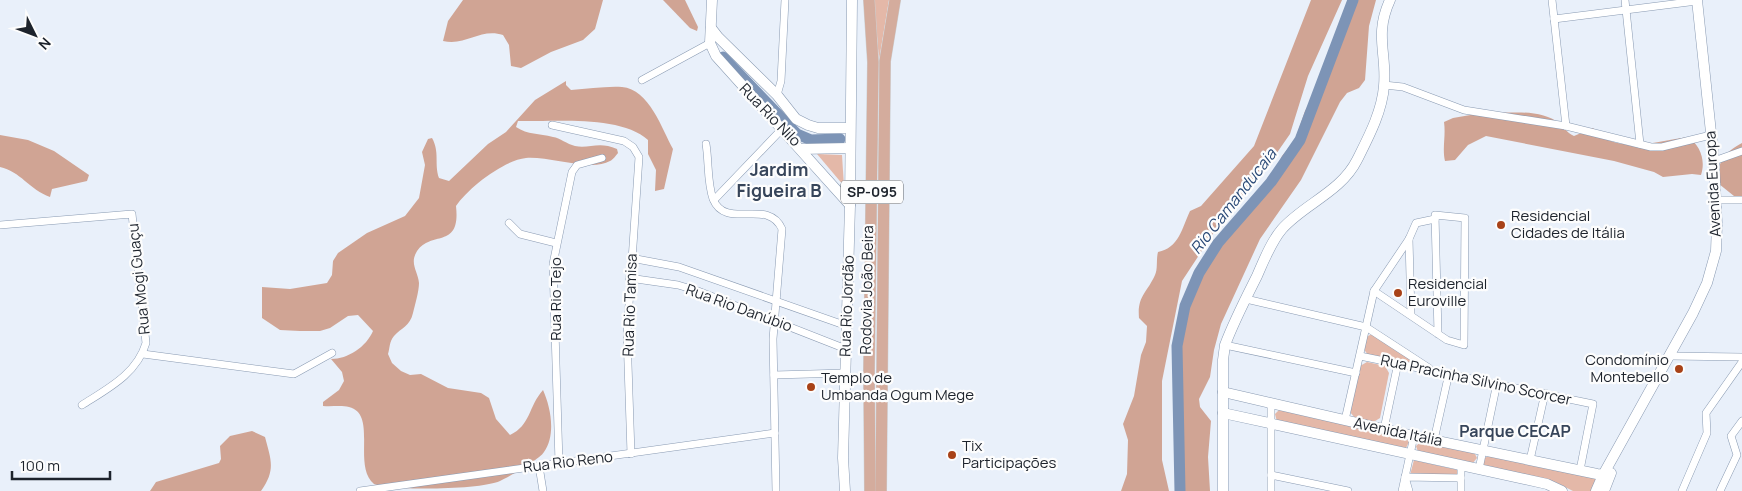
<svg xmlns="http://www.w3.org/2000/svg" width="1742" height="491" viewBox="0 0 1742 491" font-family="Manrope,sans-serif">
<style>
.green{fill:#e4b8a8}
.forest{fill:#d0a494}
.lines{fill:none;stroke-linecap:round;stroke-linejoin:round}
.river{stroke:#7d94b6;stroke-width:11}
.street-casing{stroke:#899ab2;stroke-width:8}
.secondary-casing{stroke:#899ab2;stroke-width:11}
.primary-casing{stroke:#cdcfd1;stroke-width:12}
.street{stroke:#fff;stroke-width:7}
.secondary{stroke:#fff;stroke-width:10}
.primary{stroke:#d4ac9d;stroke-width:11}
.poi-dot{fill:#a84218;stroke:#fdfdfd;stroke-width:2}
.labels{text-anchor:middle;stroke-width:4.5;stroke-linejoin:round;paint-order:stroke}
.shield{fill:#fdfdfd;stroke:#60646b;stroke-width:1}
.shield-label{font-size:14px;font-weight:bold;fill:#1d232c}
.street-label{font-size:15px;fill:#1d232c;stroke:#fdfdfd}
.poi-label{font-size:15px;fill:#1d232c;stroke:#fdfdfd;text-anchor:start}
.water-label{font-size:16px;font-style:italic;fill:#284876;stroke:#fdfdfd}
.neighbourhood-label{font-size:16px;font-weight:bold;fill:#37455a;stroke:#fdfdfd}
.quarter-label{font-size:18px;font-weight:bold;fill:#37455a;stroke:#fdfdfd}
</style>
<rect width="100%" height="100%" fill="#e9f0fa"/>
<g class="green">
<path d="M874,0h15l-10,60z"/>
<path d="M817,154l25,1 2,31z"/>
<path d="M1370,335h5l37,25 -2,3 -42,-8 -5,-7 3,-11z"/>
<path d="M1367,362l18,4 4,7 -9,45 -8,5 -17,-5 -5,-6 10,-46z"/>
<path d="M1280,409l127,30 2,3 -3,6 -129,-26 -2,-8z"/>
<path d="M1422,441l52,11 3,6 -5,6 -54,-12 -2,-6z"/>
<path d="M1490,455l103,22 5,4 -3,10h-22l-18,-9 -66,-13 -7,-6 1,-4z"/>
<path d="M1414,460l44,10 -1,6 -47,-1z"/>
</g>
<g class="forest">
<path d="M463,0h140l-8,29 -12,11 -32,12 -30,16 -10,-2 -2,-21 -6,-10c-23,-7 -36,11 -60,6l5,-20z"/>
<path d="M663,0h22l13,27 -1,4 -7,-3z"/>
<path d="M1311,0h31l-34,76 -18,58 -30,43 -34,37 -44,67 -20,100v79l7,31h-48l6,-17 1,-34 -5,-16 11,-28 7,-41 5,-13 1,-16 -8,-8c-2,-22 8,-25 16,-43 3,-6 1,-16 3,-23 21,-4 24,-24 32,-41l11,-5 53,-60z"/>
<path d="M1352,0h24l-7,26 -4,54 -6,8 -12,5 -7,9 -39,78 -41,59 -39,85 -7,26 -4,27 -11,22 1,8 11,14 -3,36 2,34h-26l-4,-73 1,-21 -4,-29 5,-49 14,-41 8,-18 31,-40 34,-37 13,-27 13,-16 10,-29 29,-53 10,-39z"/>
<path d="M566,81v4l5,5c17,-1 35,-4 51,-3 27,2 40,42 51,62l-9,40 -9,2 1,-21 -8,-16v-14c-27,-25 -95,-18 -130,-19l-2,6c12,8 23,6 37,10 7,1 14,7 22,9 14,3 24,-5 42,3l1,4c-2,2 -5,7 -8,8 -19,11 -61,-5 -84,-3 -22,2 -58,30 -70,48 5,45 -26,23 -40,47 -6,11 2,19 3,30 0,8 -4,22 -6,30 -3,13 -12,15 -19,23 -5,6 -4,12 -6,18l4,9 9,8 9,4 11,-1 27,14 33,5 8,5 7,21 14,16c21,-10 18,-28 33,-45 8,18 13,45 1,62 -4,7 -35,25 -44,29 -20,9 -110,10 -126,3 -22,-18 4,-70 -25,-77 -8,-2 -18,0 -26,-1v-4l16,-12 5,-9 -2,-9 -11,-13c17,0 35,-12 42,-28l-15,-16 -10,1 -18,12 -10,3h-20l-20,-1 -18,-12v-31l28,2 37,-6 5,-8 1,-14 5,-8 29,-20 38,-17 14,-18 6,-33 -3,-13 6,-13 4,-1c8,14 2,26 7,40l10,3 39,-37 18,-12 29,-32z"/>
<path d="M1482,113c24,1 58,-6 78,11 6,5 7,9 14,12l19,-8c22,28 65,13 95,9 12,8 18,23 13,38l-9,-1 -29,3 -9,-5 -40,-11 -128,-25 -18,9 -13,15 -10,1c-3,-13 1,-25 -1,-39l9,-4z"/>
<path d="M0,135l28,5 26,11 35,24 -2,6 -35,8 -2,8c-20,-7 -30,-26 -50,-30z"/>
<path d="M1742,143v53h-8l-15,-12c-2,-22 3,-30 23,-41z"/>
<path d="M252,431l13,6c6,23 11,33 -4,54h-111l6,-9 63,-19 2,-4 -1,-13 10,-10z"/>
</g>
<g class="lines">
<g class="river">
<path d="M723,57l74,77 14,6 29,-1"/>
<path d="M1180,491l-3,-145 8,-40 14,-33 19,-30 53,-61 29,-42 53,-140"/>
</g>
<defs>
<g id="street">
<path d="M1552,0l14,126"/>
<path d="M1625,0l15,144"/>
<path d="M1554,19l143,-18"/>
<path d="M642,80l68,-37"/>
<path d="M1384,85l19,2 61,23 102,16 85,21h11l49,-12"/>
<path d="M777,95l4,-14 4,-81"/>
<path d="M552,125l72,16 9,6 6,10 -12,177 4,120"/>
<path d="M706,144c3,18 1,38 7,55 13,32 55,-2 69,30l-9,110 3,152"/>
<path d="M1714,161l28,-10"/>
<path d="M714,200l67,-70"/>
<path d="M1716,200h26"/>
<path d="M509,223l11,11 36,9"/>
<path d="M0,225l132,-11 14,129c-9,31 -39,46 -64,62"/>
<path d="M1409,239l2,76"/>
<path d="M631,258l48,9 168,59"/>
<path d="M629,278l49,7 20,6 148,58"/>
<path d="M1374,291l73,49 17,5 1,-127 -30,-3 3,119"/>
<path d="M1246,299l120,28 63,41"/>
<path d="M1225,345l131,28"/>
<path d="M143,354l151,20 38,-21"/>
<path d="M1360,356l233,48 -13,66"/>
<path d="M1670,356l72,1"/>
<path d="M774,375l72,-2"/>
<path d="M1345,420l29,-129 35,-52 7,-16 19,-4"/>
<path d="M1384,429l14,-66"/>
<path d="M1434,440l15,-67"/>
<path d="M1530,460l15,-67"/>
<path d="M559,463l-6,-199 19,-92 5,-7 25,-7"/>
<path d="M1461,465v26"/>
<path d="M539,466l4,25"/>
<path d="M1479,469l18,-86"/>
<path d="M1271,475l77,16"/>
<path d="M360,491l415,-58"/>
<path d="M1271,491v-87"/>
<path d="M1402,491l12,-55"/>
<path d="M1409,491l-4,-14 56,1"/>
<path d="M1682,491l25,-58 -1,-20 36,-51"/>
<path d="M1720,491l17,-36 -6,-19 11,-15"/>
</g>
<g id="secondary">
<path d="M712,0l-2,43 6,13 134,149"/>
<path d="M711,28l7,9 59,58 19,24 12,6 10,3h32"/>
<path d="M801,149l48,-1"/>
<path d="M1223,392l191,44 183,38 6,1 2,4"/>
<path d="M1223,413l324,71 15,7"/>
<path d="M845,491l-2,-33 7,-253 2,-205"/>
<path d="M1223,491v-131l2,-15c9,-24 21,-47 32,-69 7,-16 14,-34 25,-47 22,-25 59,-37 75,-69 11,-22 25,-48 27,-74 3,-33 -10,-51 6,-86"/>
<path d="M1596,491l7,-16 90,-162 14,-30 9,-32 1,-27 -3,-63 -17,-161"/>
<path d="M1604,491l7,-18"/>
</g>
<g id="primary">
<path d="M869,0l4,62 -4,309 1,120"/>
<path d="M881,491l4,-430 10,-61"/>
</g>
</defs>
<use href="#street" class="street-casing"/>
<use href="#secondary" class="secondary-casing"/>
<use href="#primary" class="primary-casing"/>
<use href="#street" class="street"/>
<use href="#secondary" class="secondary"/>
<use href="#primary" class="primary"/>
</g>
<g class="poi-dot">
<circle cx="1501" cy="225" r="5"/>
<circle cx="1398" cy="293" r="5"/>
<circle cx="1679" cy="369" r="5"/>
<circle cx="811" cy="387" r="5"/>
<circle cx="952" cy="455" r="5"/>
</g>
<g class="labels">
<rect class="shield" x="841" y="180.5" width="62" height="23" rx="4"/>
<g class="shield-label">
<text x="872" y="197">SP-095</text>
</g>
<g class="street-label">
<text transform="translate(770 115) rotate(46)" y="5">Rua Rio Nilo</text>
<text transform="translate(1713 184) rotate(-93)" y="5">Avenida Europa</text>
<text transform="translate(139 279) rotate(-96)" y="5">Rua Mogi Guaçu</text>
<text transform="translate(867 290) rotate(-89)" y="5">Rodovia João Beira</text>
<text transform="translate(556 299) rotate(-90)" y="5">Rua Rio Tejo</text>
<text transform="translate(630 305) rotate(-88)" y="5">Rua Rio Tamisa</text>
<text transform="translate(847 306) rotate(-88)" y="5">Rua Rio Jordão</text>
<text transform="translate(739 308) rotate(20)" y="5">Rua Rio Danúbio</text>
<text transform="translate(1476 380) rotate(12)" y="5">Rua Pracinha Silvino Scorcer</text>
<text transform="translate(1398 432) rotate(12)" y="5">Avenida Itália</text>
<text transform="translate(568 462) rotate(-7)" y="5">Rua Rio Reno</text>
</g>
<g class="poi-label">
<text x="1511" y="221">Residencial<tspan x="1511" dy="17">Cidades de Itália</tspan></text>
<text x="1408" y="289">Residencial<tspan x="1408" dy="17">Euroville</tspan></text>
<text x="1669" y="365" text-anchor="end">Condomínio<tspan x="1669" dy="17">Montebello</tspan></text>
<text x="821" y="383">Templo de<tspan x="821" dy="17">Umbanda Ogum Mege</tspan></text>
<text x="962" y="451">Tix<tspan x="962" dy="17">Participações</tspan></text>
</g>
<g class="water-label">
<text transform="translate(1233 201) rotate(-52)" y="6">Rio Camanducaia</text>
</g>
<g class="neighbourhood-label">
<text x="1515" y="437">Parque CECAP</text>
</g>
<g class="quarter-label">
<text x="779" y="176">Jardim<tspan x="779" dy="21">Figueira B</tspan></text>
</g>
</g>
<g transform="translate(35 35) rotate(132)" stroke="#fdfdfd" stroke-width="4" paint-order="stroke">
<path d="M0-4L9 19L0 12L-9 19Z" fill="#1d232c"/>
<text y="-8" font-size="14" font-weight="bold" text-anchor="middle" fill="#1d232c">N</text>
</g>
<path d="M12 471v8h98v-8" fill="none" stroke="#1d232c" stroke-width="2.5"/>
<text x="20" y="471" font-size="15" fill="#1d232c" stroke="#fdfdfd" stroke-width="4" paint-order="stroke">100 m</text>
</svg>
